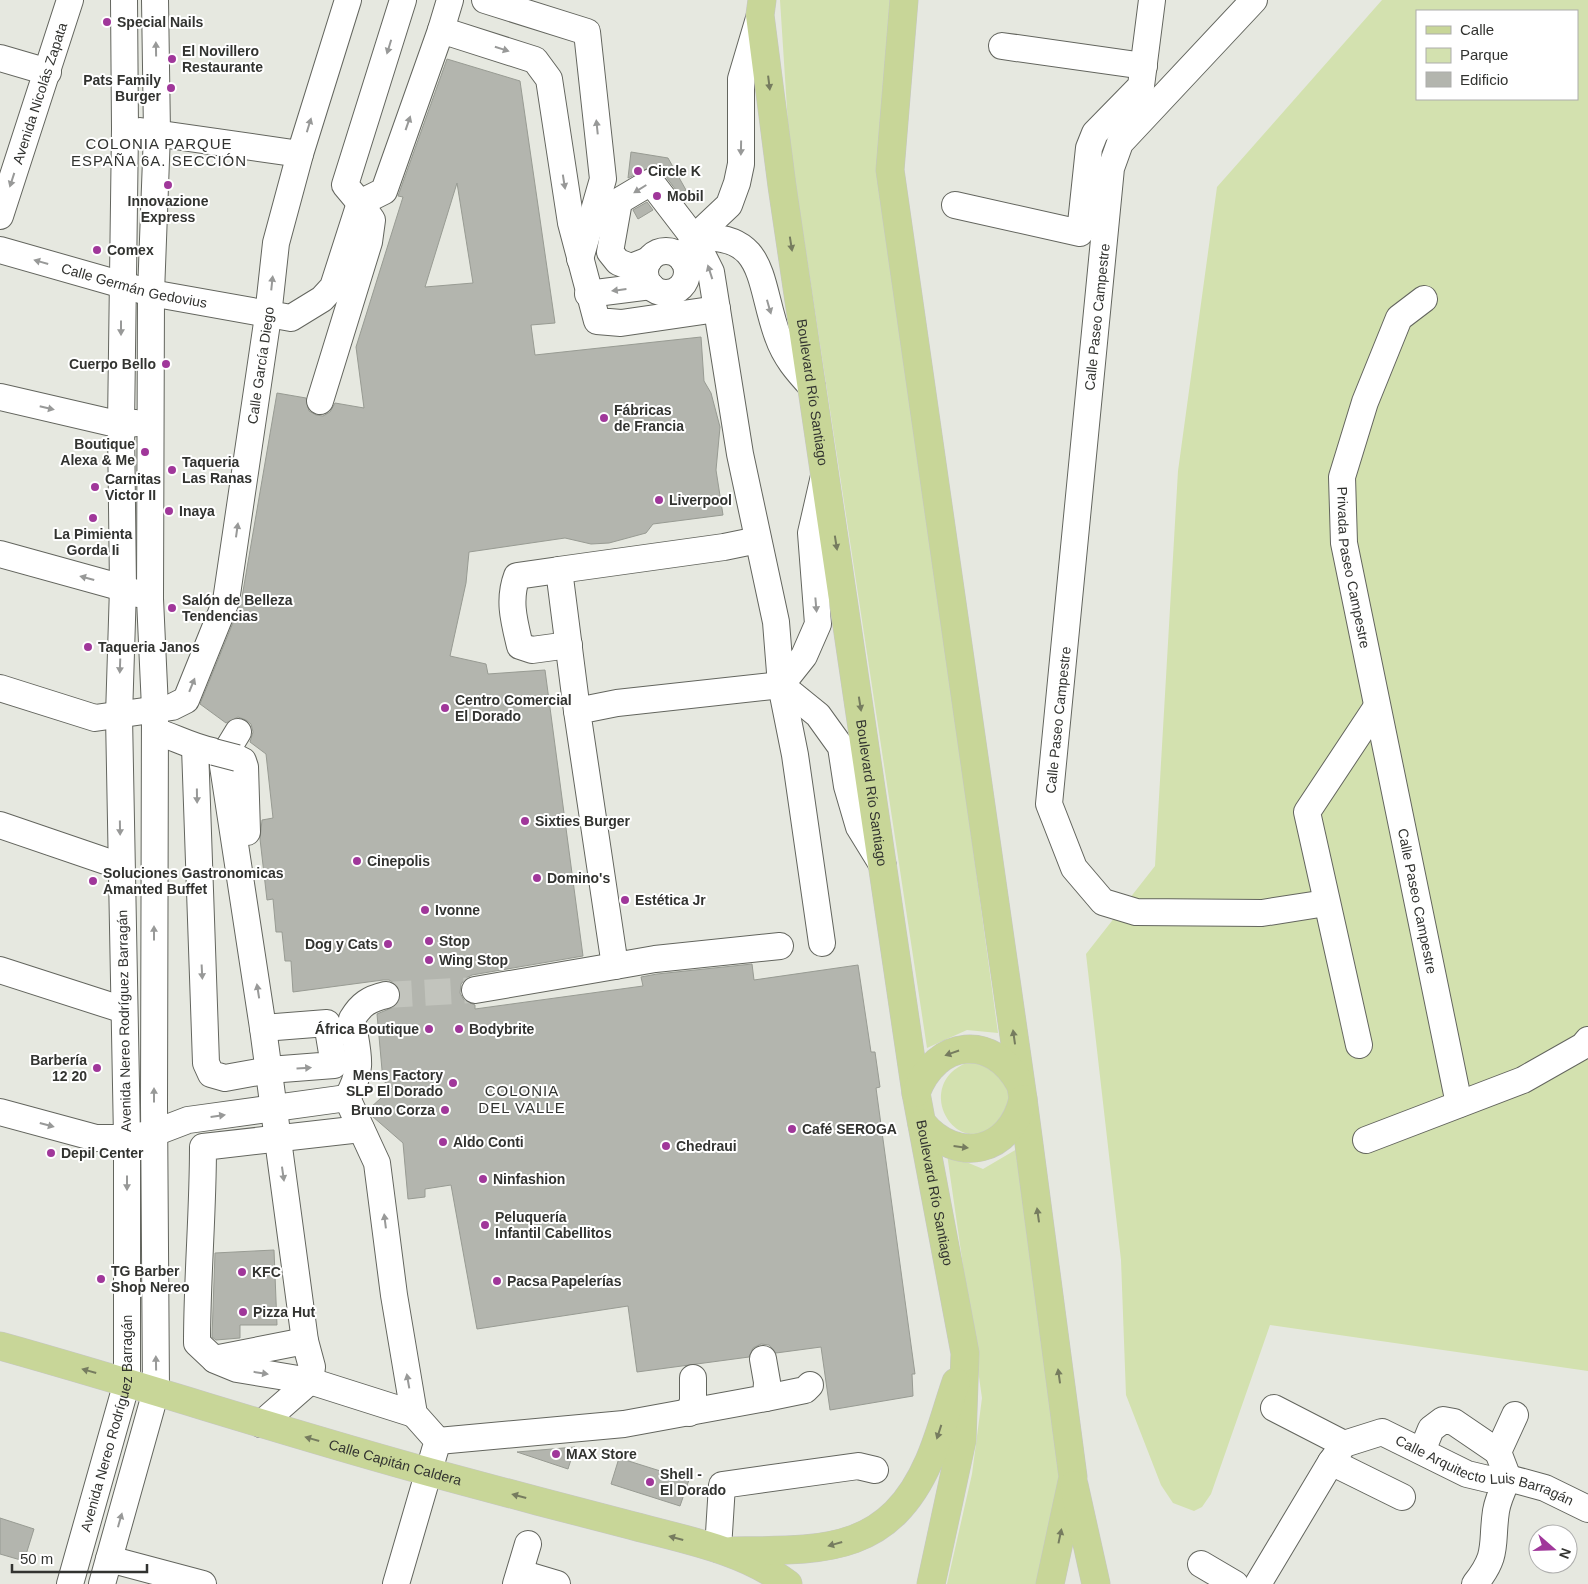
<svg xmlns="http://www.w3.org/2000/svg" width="1588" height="1584" viewBox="0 0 1588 1584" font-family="Arial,sans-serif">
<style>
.green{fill:#d3e1af;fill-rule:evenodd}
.building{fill:#b3b5ae;stroke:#989b93;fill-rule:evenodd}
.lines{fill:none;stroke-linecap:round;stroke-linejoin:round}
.minor-tunnel{stroke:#c2c4bd;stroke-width:26;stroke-dasharray:26 13;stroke-linecap:butt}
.minor-casing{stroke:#63655e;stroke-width:28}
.major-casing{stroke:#c6c6c5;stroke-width:29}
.minor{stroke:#fff;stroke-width:26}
.major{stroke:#c8d698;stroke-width:28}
.minor-bridge-casing{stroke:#63655e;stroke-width:28;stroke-linecap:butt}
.minor-bridge{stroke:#fff;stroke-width:26}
.oneway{fill:#989998}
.oneway2{fill:#767c5f}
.poi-dot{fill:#a0379a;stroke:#fff;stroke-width:2}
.labels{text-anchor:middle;stroke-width:4;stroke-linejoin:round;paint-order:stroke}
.poi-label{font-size:14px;font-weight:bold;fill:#323330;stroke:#fff;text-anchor:start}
.street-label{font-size:14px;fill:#323330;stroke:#fff}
.neighbourhood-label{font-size:15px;letter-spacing:1px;fill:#323330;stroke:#fff}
</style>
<rect width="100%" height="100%" fill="#e6e8e0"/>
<g class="green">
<path d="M780,0h115l-15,165 118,868 -31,-3 -40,18 -138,-908z"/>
<path d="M1382,0h206v1371l-318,-46 -59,169 -9,13 -8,4 -21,-8 -12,-18 -35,-90 -5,-135 -35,-306 69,-88 23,-395 39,-284zM1417,11h160v88h-160z"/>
<path d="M975,1060l33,16 3,35c-7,6 -18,19 -27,22 -39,13 -69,-57 -9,-73z"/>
<path d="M1017,1149l10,88 25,153 8,85 -24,109h-89l25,-110 10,-76 -35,-244 36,15z"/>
</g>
<g class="building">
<path d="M447,59l73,22 35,242 -24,2 4,30 166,-18 3,44 7,12 9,34 -4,43 7,45 -70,9 -7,9 -37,10 -18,1 -26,-6 -96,14 -3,31 -16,73 36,8 2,10 57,-4 38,286 -111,19 -6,3 -5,6 -1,9 4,7 11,5v4l168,-23 -2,-9 16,-3 95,-10 2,16 104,-15 13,87h4l5,35 -4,1 39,286h-3l1,22 -83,14 -9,-63 -45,6 -7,-8 -8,-1 -8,4 -4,9 -112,15 -9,-66 -151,23 -26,-144 -26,4v8l-17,2 -5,-56 -31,-27 -3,-7 24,-22 -10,-6 -6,-67 19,-8 5,-8 -1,-7 -4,-7 -7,-4h-6l-90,12 -2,-31h-6l-3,-29h-6l-3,-33 -6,1 -7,-61 2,-19 11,-2 -7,-64 -16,-12 3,-10 -2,-8 -5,-4 -8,-3 -12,6 -26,-19 41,-101 36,-210 29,5 3,13 7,4 7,1 7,-4 5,-9 29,5 -8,-61 47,-150 -5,-1zM457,183l16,100 -48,4z"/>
<path d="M631,152l37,6 18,32 -7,4 -16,-21 -12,-6 -23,11z"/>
<path d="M647,202l6,8 -15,9 -5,-9z"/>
<path d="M274,1250l3,75h-37v13l-24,2 -4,-3 3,-84z"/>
<path d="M575,1447l-7,22 -51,-17z"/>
<path d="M619,1458l70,22 -9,26 -69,-22z"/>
<path d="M0,1518l34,11 -10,32 -24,-7z"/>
</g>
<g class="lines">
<path class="minor-tunnel" d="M386,995l89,-5"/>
<defs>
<g id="minor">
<path d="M403,0l-58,185 15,18 24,-12 57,-161 94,30 14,19 22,144 26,98 24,2 96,-14"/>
<path d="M485,0l102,32 16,147 -23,80"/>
<path d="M1254,0l-134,143 -9,25 -62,636 25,64 29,34 33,10 126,1 64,-10"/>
<path d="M441,30l9,-30"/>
<path d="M1002,46l142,20"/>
<path d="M0,58l48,14"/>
<path d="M140,131l160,23"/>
<path d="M955,205l125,28 9,-85 6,-15 46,-47 11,-86"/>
<path id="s1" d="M0,216l70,-216"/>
<path d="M694,238c74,-7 64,46 84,99 7,20 19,34 34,50"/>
<path id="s2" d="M0,250l151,43 140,25 31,-19 11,-12 27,-84"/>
<circle cx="666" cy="272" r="21"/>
<path d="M649,260l-18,7 -13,-5 -8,-10 9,-51 32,-19 43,56 17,34 29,182 36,168 5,63 14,70 27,188"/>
<path d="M683,260l11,-22 35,-33 8,-22 4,-19v-85l19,-64"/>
<path d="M588,294l63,-8"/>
<path id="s3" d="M1424,299l-25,19 -34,84 -23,75 2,66 115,561"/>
<path d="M0,397l121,28 15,-2"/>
<path d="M320,401l49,-159 3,-22 -12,-17"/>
<path d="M824,476l-13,57 7,91 -14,32 -23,29 37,30 23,32 6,39 12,41 24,39"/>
<path d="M0,554l123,34 15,6"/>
<path d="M559,570l-42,6c-9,24 -3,45 3,70l12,4 37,-5"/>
<path id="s4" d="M0,688l95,30 77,-11 14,-7 40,-99 42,-285 8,-73 24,-89 48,-154"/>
<path d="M577,711l-18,-141 165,-23 34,-7"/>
<path d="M155,731c19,6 37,16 57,20"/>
<path d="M238,732l-14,23 -1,11 40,262 42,313 7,26 -2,14 -49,43"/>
<path d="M195,747l11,316 5,11 14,4 44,-8 65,-5 -7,-42 -64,5"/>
<path d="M237,758l6,3 2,6 2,65"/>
<path d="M0,825l120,41"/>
<path d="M780,946l-125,13 -40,7 -38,-255 40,-8 164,-18"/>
<path d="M0,970l124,40"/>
<path d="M475,990l140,-24"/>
<path d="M1359,1045l-52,-233 69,-104"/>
<path d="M347,1098l30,65 17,132 20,119 24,27"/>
<path d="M347,1098c18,-30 10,-46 5,-79 9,-15 17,-20 34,-24"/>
<path d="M0,1112l96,26h31l27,-5 34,-13 159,-22"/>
<path d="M1366,1140l157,-60 60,-34 5,-6"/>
<path d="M305,1341l-91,18 -17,-16c0,-65 6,-130 6,-196l158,-18"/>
<path d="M215,1360l22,9 73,12 104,33"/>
<path d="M766,1398l39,-8 5,-5"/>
<path d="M1274,1408l70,36"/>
<path d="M689,1413l4,-12v-23"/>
<path d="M438,1441l186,-17 142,-26 1,-16 -4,-23"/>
<path d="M1422,1451l9,-22 12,-9 11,2 44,30"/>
<path d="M1331,1462l71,35"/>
<path d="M718,1549l4,-64 136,-19 17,4"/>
<path d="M109,1559l94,25"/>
<path d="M1201,1564l34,20"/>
<path d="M520,1573l37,11"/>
<path id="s5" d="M70,1584l57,-202v-244l-8,-422 4,-128 -2,-163 4,-296 -1,-129"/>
<path d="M102,1584l54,-193 -2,-286 1,-397 -5,-109 1,-306 6,-160 -2,-133"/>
<path d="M396,1584l39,-134"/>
<path d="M516,1584l12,-40"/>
<path id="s6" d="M1258,1584l73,-122 13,-18 38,-12 85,42 21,5 20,-1 37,10 43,21"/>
<path d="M1475,1584c24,-30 16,-39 21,-73 2,-12 7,-22 12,-33l-10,-26 17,-37"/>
</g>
<g id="major">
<path id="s7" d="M762,0l-2,15 22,171 134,907 49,260 -3,87 -31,144"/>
<path d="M904,0l-14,170 133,929 50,378 -23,107"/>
<path d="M916,1093c20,-54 77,-60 104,-9"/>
<path d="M922,1123c35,42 89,30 101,-24"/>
<path id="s8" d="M0,1346c144,40 286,87 429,126 66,18 131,35 197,52 55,15 116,25 162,60"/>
<path d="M1074,1485l22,99"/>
<path d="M732,1551c89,-1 156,4 197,-90 11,-25 18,-53 27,-79"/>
</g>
</defs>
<use href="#minor" class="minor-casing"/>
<use href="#major" class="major-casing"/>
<use href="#minor" class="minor"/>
<use href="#major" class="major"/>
<defs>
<path id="minor-bridge" d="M214,752l23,6"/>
</defs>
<use href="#minor-bridge" class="minor-bridge-casing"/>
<use href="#minor-bridge" class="minor-bridge"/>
</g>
<defs><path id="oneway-solid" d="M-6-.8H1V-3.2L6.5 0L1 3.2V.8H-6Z" transform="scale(1.25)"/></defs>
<g class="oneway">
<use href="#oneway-solid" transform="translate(389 47) rotate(107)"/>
<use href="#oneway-solid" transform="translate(156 49) rotate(-91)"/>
<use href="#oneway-solid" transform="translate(502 49) rotate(18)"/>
<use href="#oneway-solid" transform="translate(408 123) rotate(-71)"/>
<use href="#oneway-solid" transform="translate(309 125) rotate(-73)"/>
<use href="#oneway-solid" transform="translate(597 127) rotate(-96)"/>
<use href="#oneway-solid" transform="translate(741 148) rotate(91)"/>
<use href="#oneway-solid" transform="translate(12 180) rotate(108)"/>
<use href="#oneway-solid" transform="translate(564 182) rotate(81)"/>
<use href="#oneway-solid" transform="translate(640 189) rotate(148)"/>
<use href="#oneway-solid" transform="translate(41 262) rotate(-164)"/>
<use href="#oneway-solid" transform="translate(710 272) rotate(-108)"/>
<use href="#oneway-solid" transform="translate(272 283) rotate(-84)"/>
<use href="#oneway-solid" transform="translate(619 290) rotate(173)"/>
<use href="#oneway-solid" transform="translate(769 307) rotate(74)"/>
<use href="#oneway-solid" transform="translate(121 328) rotate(90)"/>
<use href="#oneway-solid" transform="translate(47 408) rotate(13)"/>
<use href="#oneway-solid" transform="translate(237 530) rotate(-82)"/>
<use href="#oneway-solid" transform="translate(87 578) rotate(-165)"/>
<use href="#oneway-solid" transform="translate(816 605) rotate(85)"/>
<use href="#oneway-solid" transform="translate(120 666) rotate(92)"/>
<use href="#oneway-solid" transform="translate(192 685) rotate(-68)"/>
<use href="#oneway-solid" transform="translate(197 796) rotate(89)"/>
<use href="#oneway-solid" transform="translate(120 828) rotate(89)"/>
<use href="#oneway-solid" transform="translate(154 933) rotate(-90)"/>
<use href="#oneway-solid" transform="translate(202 972) rotate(87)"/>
<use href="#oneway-solid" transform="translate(258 991) rotate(-99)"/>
<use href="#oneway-solid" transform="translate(304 1068) rotate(-4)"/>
<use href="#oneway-solid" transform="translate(154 1095) rotate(-90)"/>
<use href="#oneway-solid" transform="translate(218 1116) rotate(-8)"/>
<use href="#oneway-solid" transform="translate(47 1125) rotate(15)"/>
<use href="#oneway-solid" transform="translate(283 1174) rotate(82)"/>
<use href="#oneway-solid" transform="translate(127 1183) rotate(90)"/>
<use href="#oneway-solid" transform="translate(385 1221) rotate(-97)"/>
<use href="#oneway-solid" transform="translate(156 1363) rotate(-91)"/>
<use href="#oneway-solid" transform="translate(261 1373) rotate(9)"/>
<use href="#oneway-solid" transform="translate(408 1381) rotate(-100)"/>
<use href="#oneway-solid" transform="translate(120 1520) rotate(-74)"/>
</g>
<g class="oneway2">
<use href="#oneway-solid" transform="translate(769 83) rotate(83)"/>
<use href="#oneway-solid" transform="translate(791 244) rotate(81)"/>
<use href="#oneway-solid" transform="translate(836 543) rotate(81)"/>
<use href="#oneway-solid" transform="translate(860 704) rotate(81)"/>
<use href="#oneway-solid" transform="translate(1014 1037) rotate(-98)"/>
<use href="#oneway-solid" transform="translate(952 1053) rotate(161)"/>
<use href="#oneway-solid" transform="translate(961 1147) rotate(7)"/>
<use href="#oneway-solid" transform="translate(1038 1215) rotate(-98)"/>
<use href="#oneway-solid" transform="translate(89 1371) rotate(-164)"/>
<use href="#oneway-solid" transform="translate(1059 1376) rotate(-98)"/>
<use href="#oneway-solid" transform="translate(939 1432) rotate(108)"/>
<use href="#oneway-solid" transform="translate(312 1439) rotate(-164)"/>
<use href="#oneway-solid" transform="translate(519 1496) rotate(-165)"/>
<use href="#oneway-solid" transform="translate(1060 1536) rotate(-78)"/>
<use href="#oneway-solid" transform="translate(676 1538) rotate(-165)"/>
<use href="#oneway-solid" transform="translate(835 1544) rotate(164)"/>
</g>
<g class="poi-dot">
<circle cx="107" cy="22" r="5"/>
<circle cx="172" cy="59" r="5"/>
<circle cx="171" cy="88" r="5"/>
<circle cx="638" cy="171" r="5"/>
<circle cx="168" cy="185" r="5"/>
<circle cx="657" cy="196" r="5"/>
<circle cx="97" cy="250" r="5"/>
<circle cx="166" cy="364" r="5"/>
<circle cx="604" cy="418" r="5"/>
<circle cx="145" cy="452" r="5"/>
<circle cx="172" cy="470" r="5"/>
<circle cx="95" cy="487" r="5"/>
<circle cx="659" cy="500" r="5"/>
<circle cx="169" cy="511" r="5"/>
<circle cx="93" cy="518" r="5"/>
<circle cx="172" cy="608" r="5"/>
<circle cx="88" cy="647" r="5"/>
<circle cx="445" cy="708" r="5"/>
<circle cx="525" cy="821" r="5"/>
<circle cx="357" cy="861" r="5"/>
<circle cx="537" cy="878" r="5"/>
<circle cx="93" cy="881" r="5"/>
<circle cx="625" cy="900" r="5"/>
<circle cx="425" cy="910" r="5"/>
<circle cx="429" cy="941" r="5"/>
<circle cx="388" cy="944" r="5"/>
<circle cx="429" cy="960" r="5"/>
<circle cx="429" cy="1029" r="5"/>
<circle cx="459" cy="1029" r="5"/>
<circle cx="97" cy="1068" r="5"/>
<circle cx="453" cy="1083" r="5"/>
<circle cx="445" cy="1110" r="5"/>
<circle cx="792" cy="1129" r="5"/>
<circle cx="443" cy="1142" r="5"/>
<circle cx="666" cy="1146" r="5"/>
<circle cx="51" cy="1153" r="5"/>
<circle cx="483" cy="1179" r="5"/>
<circle cx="485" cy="1225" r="5"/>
<circle cx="242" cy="1272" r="5"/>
<circle cx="101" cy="1279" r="5"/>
<circle cx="497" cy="1281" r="5"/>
<circle cx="243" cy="1312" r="5"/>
<circle cx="556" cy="1454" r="5"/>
<circle cx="650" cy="1482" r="5"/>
</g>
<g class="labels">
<g class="poi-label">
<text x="117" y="27">Special Nails</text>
<text x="182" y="56">El Novillero<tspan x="182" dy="16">Restaurante</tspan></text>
<text x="161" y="85" text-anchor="end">Pats Family<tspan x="161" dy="16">Burger</tspan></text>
<text x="648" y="176">Circle K</text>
<text x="667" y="201">Mobil</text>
<text x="168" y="206" text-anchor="middle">Innovazione<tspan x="168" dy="16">Express</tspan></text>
<text x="107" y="255">Comex</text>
<text x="156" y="369" text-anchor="end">Cuerpo Bello</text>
<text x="614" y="415">Fábricas<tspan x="614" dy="16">de Francia</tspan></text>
<text x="135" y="449" text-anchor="end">Boutique<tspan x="135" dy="16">Alexa &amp; Me</tspan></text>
<text x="182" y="467">Taqueria<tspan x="182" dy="16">Las Ranas</tspan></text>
<text x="105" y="484">Carnitas<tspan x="105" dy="16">Victor II</tspan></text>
<text x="669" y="505">Liverpool</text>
<text x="179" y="516">Inaya</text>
<text x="93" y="539" text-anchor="middle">La Pimienta<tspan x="93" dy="16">Gorda Ii</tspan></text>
<text x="182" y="605">Salón de Belleza<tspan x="182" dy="16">Tendencias</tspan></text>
<text x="98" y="652">Taqueria Janos</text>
<text x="455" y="705">Centro Comercial<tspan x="455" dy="16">El Dorado</tspan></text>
<text x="535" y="826">Sixties Burger</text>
<text x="367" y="866">Cinepolis</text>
<text x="103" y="878">Soluciones Gastronomicas<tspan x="103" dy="16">Amanted Buffet</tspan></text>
<text x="547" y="883">Domino's</text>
<text x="635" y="905">Estética Jr</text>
<text x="435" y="915">Ivonne</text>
<text x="439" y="946">Stop</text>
<text x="378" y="949" text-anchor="end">Dog y Cats</text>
<text x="439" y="965">Wing Stop</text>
<text x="419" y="1034" text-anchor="end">África Boutique</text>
<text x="469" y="1034">Bodybrite</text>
<text x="87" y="1065" text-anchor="end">Barbería<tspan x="87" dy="16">12 20</tspan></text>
<text x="443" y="1080" text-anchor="end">Mens Factory<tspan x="443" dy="16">SLP El Dorado</tspan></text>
<text x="435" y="1115" text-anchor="end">Bruno Corza</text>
<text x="802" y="1134">Café SEROGA</text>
<text x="453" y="1147">Aldo Conti</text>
<text x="676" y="1151">Chedraui</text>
<text x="61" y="1158">Depil Center</text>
<text x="493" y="1184">Ninfashion</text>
<text x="495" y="1222">Peluquería<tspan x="495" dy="16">Infantil Cabellitos</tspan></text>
<text x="111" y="1276">TG Barber<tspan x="111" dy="16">Shop Nereo</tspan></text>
<text x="252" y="1277">KFC</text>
<text x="507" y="1286">Pacsa Papelerías</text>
<text x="253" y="1317">Pizza Hut</text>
<text x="566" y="1459">MAX Store</text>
<text x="660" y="1479">Shell -<tspan x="660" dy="16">El Dorado</tspan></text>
</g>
<g class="street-label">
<text dy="5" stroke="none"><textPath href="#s1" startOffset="129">Avenida Nicolás Zapata</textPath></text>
<text dy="5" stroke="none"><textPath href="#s2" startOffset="139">Calle Germán Gedovius</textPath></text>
<text transform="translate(1097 317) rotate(-84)" y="5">Calle Paseo Campestre</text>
<text dy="5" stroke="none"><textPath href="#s4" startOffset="538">Calle García Diego</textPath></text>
<text dy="5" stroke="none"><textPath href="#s7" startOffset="396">Boulevard Río Santiago</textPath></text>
<text dy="5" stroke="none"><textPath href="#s3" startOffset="292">Privada Paseo Campestre</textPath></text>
<text transform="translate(1058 720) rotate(-84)" y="5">Calle Paseo Campestre</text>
<text dy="5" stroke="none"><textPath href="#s7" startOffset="801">Boulevard Río Santiago</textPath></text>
<text dy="5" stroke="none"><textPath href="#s3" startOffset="632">Calle Paseo Campestre</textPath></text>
<text transform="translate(124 1021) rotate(-91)" y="5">Avenida Nereo Rodríguez Barragán</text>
<text dy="5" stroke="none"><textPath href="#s7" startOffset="1206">Boulevard Río Santiago</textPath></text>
<text dy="5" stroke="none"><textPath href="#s5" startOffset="166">Avenida Nereo Rodríguez Barragán</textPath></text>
<text dy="5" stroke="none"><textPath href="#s8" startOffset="412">Calle Capitán Caldera</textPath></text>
<text dy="5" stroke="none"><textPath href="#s6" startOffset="315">Calle Arquitecto Luis Barragán</textPath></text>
</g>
<g class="neighbourhood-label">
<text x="159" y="149">COLONIA PARQUE<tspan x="159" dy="17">ESPAÑA 6A. SECCIÓN</tspan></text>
<text x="522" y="1096">COLONIA<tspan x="522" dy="17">DEL VALLE</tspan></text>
</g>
</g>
<rect x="1416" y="10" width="162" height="90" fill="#ffffff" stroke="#adadac"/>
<rect x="1426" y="26" width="25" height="8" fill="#c8d698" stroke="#adadac"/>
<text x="1460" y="35" font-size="15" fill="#323330">Calle</text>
<rect x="1426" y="48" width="25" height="15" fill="#d3e1af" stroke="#adadac"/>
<text x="1460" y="60" font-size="15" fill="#323330">Parque</text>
<rect x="1426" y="72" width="25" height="15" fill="#b3b5ae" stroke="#adadac"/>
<text x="1460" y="85" font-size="15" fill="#323330">Edificio</text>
<g transform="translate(1553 1549) rotate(110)"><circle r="24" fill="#ffffff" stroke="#adadac"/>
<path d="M0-4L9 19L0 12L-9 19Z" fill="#a0379a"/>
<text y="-8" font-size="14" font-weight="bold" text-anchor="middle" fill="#323330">N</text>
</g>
<path d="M12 1564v8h135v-8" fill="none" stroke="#323330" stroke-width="2.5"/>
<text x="20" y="1564" font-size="15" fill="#323330" stroke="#ffffff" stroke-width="4" paint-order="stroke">50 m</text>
</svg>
